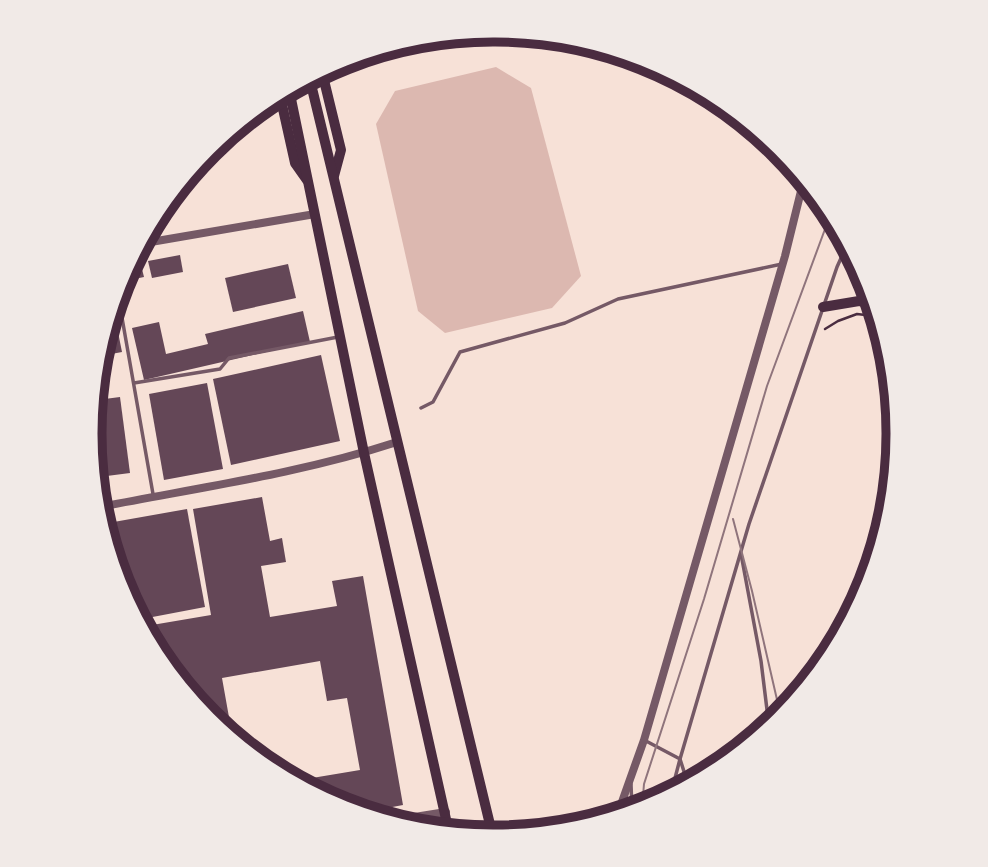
<svg xmlns="http://www.w3.org/2000/svg" width="988" height="867" viewBox="0 0 988 867" font-family="'Sofia Sans Condensed',sans-serif">
<style>
.water{fill:#dcb8b0}
.building{fill:#644757}
.lines{fill:none;stroke-linecap:round;stroke-linejoin:round}
.path{stroke:#4a2c40;stroke-width:2.5}
.service{stroke:#755966;stroke-width:3.5}
.tertiary{stroke:#755966;stroke-width:8}
.secondary{stroke:#4a2c40;stroke-width:10}
.primary{stroke:#4a2c40;stroke-width:10}
.tram{stroke:#8f747c;stroke-width:2}
.rim{fill:none;stroke:#4a2c40;stroke-width:9}
</style>
<rect width="100%" height="100%" fill="#f7e1d7"/>
<path class="water" d="M496,67l35,21 50,188 -29,32 -107,25 -27,-22 -42,-187 19,-33z"/>
<g class="building">
<path d="M180,255l3,17 -31,6 -4,-17z"/>
<path d="M140,261l4,16 -24,5 1,-3 11,-17z"/>
<path d="M288,264l8,34 -63,14 -8,-34z"/>
<path d="M303,311l7,31 -166,38 -12,-52 27,-6 7,32 42,-10 -3,-10z"/>
<path d="M114,312l8,40 -16,3 1,-4z"/>
<path d="M321,355l19,86 -109,24 -18,-86z"/>
<path d="M207,383l16,86 -59,11 -15,-86z"/>
<path d="M120,397l10,76 -31,4 -9,-44 7,-33z"/>
<path d="M262,497l8,44 12,-3 4,24 -25,4 9,51 67,-11 -5,-25 31,-5 40,229 -37,7 -27,-6 -39,-26 60,-10 -13,-72 -20,3 -7,-40 -98,17 10,56 -24,-15 -54,-81 -2,-13 59,-10 -18,-106z"/>
<path d="M187,509l18,98 -63,12 -21,-31 -13,-65z"/>
</g>
<g class="lines">
<path class="path" d="M825,329l13,-8 19,-7 17,2"/>
<g class="service">
<path d="M118,295l35,199"/>
<path d="M134,383l86,-14 9,-11 109,-21"/>
<path d="M421,408l12,-6 27,-50 105,-29 53,-24 164,-35"/>
<path d="M741,554l20,107 8,65"/>
<path d="M646,741l34,18 7,22"/>
<path d="M631,784l1,26"/>
<path d="M674,789v-7l6,-23 69,-235 88,-257 9,-20"/>
</g>
<g class="tertiary">
<path d="M145,243l170,-29"/>
<path d="M105,506c98,-19 197,-33 292,-64"/>
<path d="M618,813l26,-73 141,-484 17,-69"/>
<path d="M402,819l44,-7"/>
</g>
<g class="secondary">
<path d="M322,72l19,78 -7,26"/>
<path d="M281,100l14,63 12,17"/>
<path d="M790,163c0,12 5,21 16,25"/>
<path d="M823,307l36,-6 13,1"/>
</g>
<g class="primary">
<path d="M310,80l183,757"/>
<path d="M290,94l74,359 84,375"/>
</g>
<g class="tram">
<path d="M733,519l19,72 29,126"/>
<path d="M642,808l2,-24 60,-185 63,-213 61,-165"/>
</g>
</g>
<path d="M0 0H988V867H0ZM493 42H495A391 391 0 0 1 886 433V434A391 391 0 0 1 495 825H493A391 391 0 0 1 102 434V433A391 391 0 0 1 493 42Z" fill="#f1eae7" fill-rule="evenodd"/>
<path class="rim" d="M493 42H495A391 391 0 0 1 886 433V434A391 391 0 0 1 495 825H493A391 391 0 0 1 102 434V433A391 391 0 0 1 493 42Z"/>
</svg>
